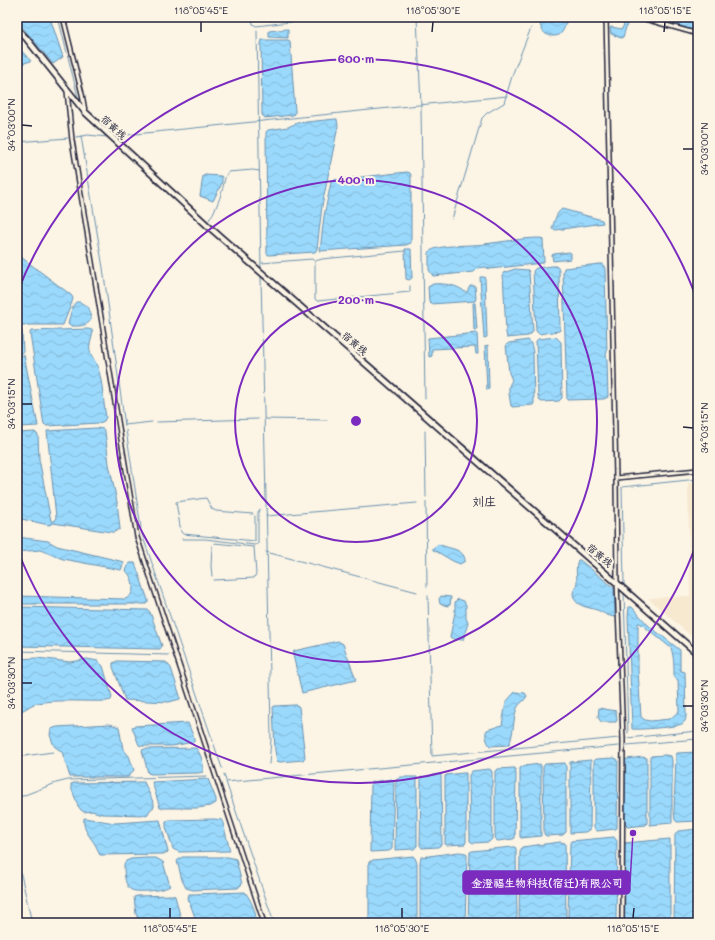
<svg xmlns="http://www.w3.org/2000/svg" width="715" height="940" viewBox="0 0 715 940" font-family="Mali,'LXGW WenKai TC',sans-serif">
<style>
.built{fill:#f7e8d0}
.water{fill:url(#water-waves);stroke:#6a90af;fill-rule:evenodd}
.lines{fill:none;stroke-linecap:round;stroke-linejoin:round}
.stream{stroke:#6a90af;stroke-width:1}
.minor-casing{stroke:#22223b;stroke-width:6}
.secondary-casing{stroke:#22223b;stroke-width:8}
.minor{stroke:#fcf5e5;stroke-width:3}
.secondary{stroke:#fcf5e5;stroke-width:4.5}
.ticks{fill:none;stroke:#22223b;stroke-width:1.5}
.ring{fill:none;stroke:#7b2cbf;stroke-width:2}
.labels{text-anchor:middle;stroke-width:4;stroke-linejoin:round;paint-order:stroke}
.street-label{font-size:10px;fill:#22223b;stroke:#fcf5e5}
.quarter-label{font-size:12px;fill:#22223b;stroke:#fcf5e5}
.centre{fill:#7b2cbf;stroke:#fcf5e5;stroke-width:2}
.ring-label{font-size:12px;text-anchor:middle;font-weight:bold;fill:#7b2cbf;stroke:#fcf5e5;stroke-width:4;stroke-linejoin:round;paint-order:stroke}
.leader{fill:none;stroke:#7b2cbf;stroke-width:1.5}
.callout-dot{fill:#7b2cbf;stroke:#fcf5e5;stroke-width:1.5}
.callout{fill:#7b2cbf;stroke:#7b2cbf;stroke-width:1.5}
.callout-label{font-size:11px;text-anchor:middle;font-weight:bold;fill:#fff}
.neatline{fill:none;stroke:#22223b;stroke-width:1.5}
.ticks-label{font-size:10px;text-anchor:middle;fill:#22223b}
</style>
<defs>
<pattern id="water-waves" width="16" height="10" patternUnits="userSpaceOnUse"><rect width="16" height="10" fill="#9ad9fc"/><path d="M0 5q4-4 8 0t8 0" fill="none" stroke="#84bad9"/></pattern>
</defs>
<rect width="100%" height="100%" fill="#fcf5e5"/>
<filter id="ink" filterUnits="userSpaceOnUse"><feTurbulence type="fractalNoise" baseFrequency=".025" numOctaves="2"/><feDisplacementMap in="SourceGraphic" scale="8" xChannelSelector="R" yChannelSelector="G"/><feConvolveMatrix kernelMatrix="1 2 1 2 8 2 1 2 1" color-interpolation-filters="sRGB"/></filter>
<g filter="url(#ink)">
<path class="built" d="M688,483h10v159l-50,-44 42,-2z"/>
<g class="water">
<path d="M540,17h27c-1,6 -3,15 -8,18 -2,1 -5,1 -7,1 -10,-1 -13,-10 -12,-19z"/>
<path d="M627,17l2,1 -6,19 -2,1 -10,-4 -1,-6 1,-1 11,2z"/>
<path d="M645,17h53v15z"/>
<path d="M38,18h12l13,39 -10,7 -35,-42 2,-2z"/>
<path d="M287,29h1v9l-19,-1v-6z"/>
<path d="M262,40h26l2,1 5,70v3l-2,1 -28,3 -3,-3 -1,-71z"/>
<path d="M17,46l14,15 -14,4z"/>
<path d="M335,119h2l1,7 -16,80 -5,43 -2,3 -46,3 -2,-1 -1,-122 2,-2 20,-3 9,-4z"/>
<path d="M407,172l3,1 1,3v67l-5,2 -86,6 4,-35 7,-34 3,-2z"/>
<path d="M205,175l16,1 1,1v6l-9,18 -13,-5 3,-20z"/>
<path d="M562,209l40,11 1,3 -47,7 -4,-1c2,-7 4,-16 10,-20z"/>
<path d="M541,238l2,2 1,22 -2,1 -52,6 -5,-2 -7,1 -4,4 -41,4 -4,-6v-18c8,-8 43,-6 55,-8 19,-2 38,-6 57,-6z"/>
<path d="M405,249h6l1,29 -3,2 -3,-1z"/>
<path d="M569,252l2,1v6l-18,2 -1,-6 2,-1z"/>
<path d="M17,254l54,41 2,3 -1,4 -9,23h-40l-6,-1z"/>
<path d="M600,264h3l2,5 2,83 -1,2 1,6 1,37 -4,2 -37,1 -4,-127 1,-5z"/>
<path d="M552,266h4l3,3 1,61 -1,1 -20,3 -3,-3 -3,-60 3,-3z"/>
<path d="M515,269l13,1 1,2 4,59 -2,3 -3,2 -21,2 -1,-5 -3,-60z"/>
<path d="M480,277h4l1,1 2,59 -3,1z"/>
<path d="M433,284c10,-1 25,1 32,8h2l3,-6h5l1,12 -1,3 -44,3 -2,-2 -1,-15z"/>
<path d="M76,302h4l9,6 2,12c-5,7 -13,6 -21,6l-2,-2c2,-7 3,-17 8,-22z"/>
<path d="M473,303h2l2,27h-3z"/>
<path d="M17,329h4l1,3 1,21h-6z"/>
<path d="M88,329l4,1c2,7 -4,13 -2,21 1,6 6,10 8,17 5,15 5,33 8,49l-2,4 -5,2 -52,3 -3,-2 -1,-5 -13,-86 1,-2z"/>
<path d="M477,333l1,21h-2l-1,-7 -43,2v7l-3,1 -1,-19z"/>
<path d="M556,337l5,5 1,56 -3,3 -17,1 -2,-1 -2,-5 -2,-55 2,-2z"/>
<path d="M528,340c4,3 4,8 5,12l1,51 -1,2 -20,2 -2,-1 -2,-12v-8l3,-6 -3,-7 -3,-28 3,-2z"/>
<path d="M488,345l1,44 -2,1 -2,-44z"/>
<path d="M24,355l14,71 -18,1 -3,-18v-53z"/>
<path d="M96,428l7,1 2,3 4,32 8,38 3,27 -6,3h-3l-58,-9 -4,2 -32,-7v-85l18,-1 3,3 1,24 12,62h4l1,-4 -9,-86z"/>
<path d="M17,537l31,4 9,5 67,16 -3,8 -58,-11 -23,-9 -23,2z"/>
<path d="M439,544c8,5 26,4 26,17l-5,3c-10,-3 -17,-10 -27,-14v-2z"/>
<path d="M578,560h2l34,28 1,29c-8,-1 -11,-4 -18,-7 -8,-3 -23,-3 -24,-16 0,-4 4,-8 4,-12 0,-7 -2,-15 1,-22z"/>
<path d="M129,563h6l13,37v2l-2,2h-129v-8l108,3c12,-4 9,-21 1,-28z"/>
<path d="M441,596l10,1 -1,8 -2,1 -8,-2 -1,-5z"/>
<path d="M458,599l6,2 2,4v13l2,5 -5,17 -10,-1 -3,-2 5,-25v-10z"/>
<path d="M17,607l131,3 2,2 12,34 -2,3h-3l-140,-3z"/>
<path d="M629,607h3l16,18 32,25v19l1,2 4,1 1,44c0,3 -1,6 -4,8 -7,3 -42,6 -50,5l-4,-113zM638,623h2l31,25c3,9 3,19 3,29l4,3 1,31 -9,8 -20,2 -5,-1 -4,-3 -3,-47z"/>
<path d="M338,641l5,3 13,36 -54,13 -9,-38 1,-4z"/>
<path d="M37,658l33,4 17,-3 11,2 5,5 9,31 -1,3 -4,1c-23,1 -47,-2 -70,2 -8,2 -12,8 -20,9v-53z"/>
<path d="M117,661l49,1 5,6 9,28v3l-11,3 -44,-2 -12,-33v-4z"/>
<path d="M515,692l10,1 2,3c-2,5 -8,7 -10,12 -4,11 -3,25 -8,37l-19,1c-3,-4 -6,-12 -3,-16l15,-5 4,-23z"/>
<path d="M295,705h2l2,2 6,50 -2,3 -23,2 -3,-1 -2,-10 -2,-44 2,-1z"/>
<path d="M599,708l17,3 1,9 -1,2h-15l-3,-5z"/>
<path d="M188,723l6,15v4l-22,4h-31l-2,-1 -7,-18 3,-1z"/>
<path d="M110,724l9,3 4,22 6,7 5,14 -6,7h-58l-8,-25 -8,-6 -4,-11 1,-6 6,-2z"/>
<path d="M196,748c5,6 8,16 7,24l-5,1 -47,1 -3,-1 -6,-23 3,-1z"/>
<path d="M698,752v69l-21,1 -2,-2 -1,-8 2,-57 1,-2z"/>
<path d="M665,755l6,1 1,4v63l-22,2v-67l1,-2z"/>
<path d="M642,757l5,1v65l-1,2 -19,2 -2,-5v-62l2,-1z"/>
<path d="M597,759l17,-1 3,1 1,2 -1,67 -2,1 -18,2 -3,-3v-68z"/>
<path d="M591,760l-1,70 -5,2 -15,1v-71z"/>
<path d="M565,763l1,4v65l-3,3 -17,1 -2,-2 -1,-67 2,-3z"/>
<path d="M540,764l1,2v70l-20,2 -1,-1v-69l4,-2z"/>
<path d="M513,768h2l1,6 -1,64 -2,1 -15,2 -2,-1 -1,-4v-65l3,-2z"/>
<path d="M489,769l2,1 1,2v67l-3,3 -16,1 -3,-2 -1,-66 3,-4z"/>
<path d="M463,773h3v69l-1,2 -18,1 -2,-1v-68l1,-1z"/>
<path d="M441,774l1,70 -4,3 -16,1 -2,-3 1,-68z"/>
<path d="M401,777h16v69l-3,3 -19,1 1,-70z"/>
<path d="M208,779l8,20v4l-6,3 -13,2h-37l-8,-26z"/>
<path d="M392,779l2,4 -2,66 -3,2 -19,1 1,-70z"/>
<path d="M144,782l10,22v3l-3,2 -4,6 -45,-1 -10,-3 -8,1 -3,-2 -3,-4 -7,-19v-3l3,-1z"/>
<path d="M84,818l31,5 45,-3 8,32 -5,2 -63,1c-2,-3 -2,-5 -4,-9 -5,-9 -14,-16 -12,-28z"/>
<path d="M214,819l8,1 1,3 7,28 -51,1 -6,-3 -7,-22v-5l3,-2z"/>
<path d="M698,829v38l-4,56h-20l1,-88 3,-4z"/>
<path d="M614,837l3,4 -1,82h-97l1,-71 2,-5 38,-5 5,1 1,74 1,1 1,-2 2,-73 1,-2z"/>
<path d="M670,839v84h-46v-80z"/>
<path d="M512,847h3l1,2 1,67 -2,7h-47l2,-71 2,-1z"/>
<path d="M459,852l7,1 1,2 -2,68h-45v-61l1,-5z"/>
<path d="M413,856l2,2 2,5v60h-48v-61l4,-2z"/>
<path d="M182,857h46l8,2 6,25 -4,4 -45,2 -7,-2 -4,-8 -5,-19z"/>
<path d="M146,858h10l7,4 7,24c-5,4 -35,8 -40,3 -6,-5 -6,-19 -6,-25l2,-3 5,-2z"/>
<path d="M245,892c6,8 12,21 11,31h-59l-9,-25 1,-4h4z"/>
<path d="M172,895l3,1 7,27h-42l-4,-9 -2,-17 3,-1z"/>
</g>
<g class="lines">
<g class="stream">
<path d="M58,17l20,80"/>
<path d="M252,17l1,7 3,2 76,-9"/>
<path d="M417,17l4,88 4,294"/>
<path d="M510,17c9,2 16,6 23,0"/>
<path d="M257,31l4,238"/>
<path d="M81,136l22,132 22,158"/>
<path d="M116,136l391,-40"/>
<path d="M76,137l12,-2 19,2"/>
<path d="M17,142l51,-4"/>
<path d="M452,219l30,-101 5,-5 17,-10 9,-30 18,-45"/>
<path d="M209,220c6,-9 10,-19 13,-29 2,-7 2,-13 6,-19l25,-2 6,1"/>
<path d="M405,251l-83,8 -7,2v38l2,2 93,-9v-6"/>
<path d="M262,263l50,-4 2,2"/>
<path d="M261,277l9,399 1,64 -2,24"/>
<path d="M264,419l63,1"/>
<path d="M157,422l101,-3"/>
<path d="M125,425l27,-3"/>
<path d="M126,430l15,98"/>
<path d="M425,431l1,66"/>
<path d="M426,502l1,85"/>
<path d="M253,514l-37,-3 -4,-2 -6,-11 -30,4 5,30 2,2 72,7v-25"/>
<path d="M266,516l151,-13"/>
<path d="M142,534l80,234"/>
<path d="M182,539h23l50,6 3,-1v-32l2,-3"/>
<path d="M266,552l151,40"/>
<path d="M212,576l-1,-10 1,-21 2,-2 40,4 2,27 -2,4 -40,2"/>
<path d="M624,584l-2,-97 76,-8"/>
<path d="M624,592l4,141"/>
<path d="M428,596l4,160 187,-18"/>
<path d="M17,651l152,4"/>
<path d="M627,738l71,-7"/>
<path d="M627,745l71,-6"/>
<path d="M17,757l36,-5"/>
<path d="M224,774l2,7"/>
<path d="M17,798l39,-15 12,-3 139,-4"/>
<path d="M17,857l15,66"/>
<path d="M17,922h15"/>
<path d="M274,923l-48,-141 393,-36"/>
</g>
<defs>
<g id="minor">
<path d="M63,17l19,77 3,17"/>
<path d="M606,17l10,461"/>
<path d="M638,17l60,17"/>
<path d="M17,18l2,-1"/>
<path d="M67,91l5,49 65,397 127,386"/>
<path d="M622,923l1,-184 -6,-157 -1,-104 82,-8"/>
</g>
<path id="secondary" d="M17,29l9,9 59,74 123,114 490,428"/>
</defs>
<use href="#minor" class="minor-casing"/>
<use href="#secondary" class="secondary-casing"/>
<use href="#minor" class="minor"/>
<use href="#secondary" class="secondary"/>
</g>
</g>
<path class="ticks" d="M201,32v-10M432,32l1,-10M664,32l1,-10M22,125l10,1M683,149h10M22,404h10M683,427l10,1M22,683h10M683,706h10M170,918v-10M402,918v-10M633,918l1,-10"/>
<g class="ring">
<circle cx="356" cy="421" r="121"/>
<circle cx="356" cy="421" r="241"/>
<path d="M697 542A362 362 0 0 1 18 551M18 291A362 362 0 0 1 697 300"/>
</g>
<g class="labels">
<g class="street-label">
<text transform="translate(114 127) rotate(43)" y="4">宿黄线</text>
<text transform="translate(355 343) rotate(41)" y="4">宿黄线</text>
<text transform="translate(600 555) rotate(41)" y="4">宿黄线</text>
</g>
<g class="quarter-label">
<text x="484" y="506">刘庄</text>
</g>
</g>
<circle cx="356" cy="421" r="6" class="centre"/>
<g class="ring-label">
<text x="356" y="63">600 m</text>
<text x="356" y="184">400 m</text>
<text x="356" y="304">200 m</text>
</g>
<path class="leader" d="M633 833L630 883"/>
<circle class="callout-dot" cx="633" cy="833" r="4"/>
<rect class="callout" x="463" y="871" width="167" height="23" rx="4"/>
<g class="callout-label">
<text x="547" y="887">金澄福生物科技(宿迁)有限公司</text>
</g>
<rect width="715" height="940" fill="none" stroke="#fcf5e5" stroke-width="44"/>
<rect x="22" y="22" width="671" height="896" class="neatline"/>
<g class="ticks-label">
<text x="201" y="14">118°05'45"E</text>
<text x="433" y="14">118°05'30"E</text>
<text x="665" y="14">118°05'15"E</text>
<text transform="translate(11 125) rotate(-90)" y="4">34°03'00"N</text>
<text transform="translate(704 149) rotate(-90)" y="4">34°03'00"N</text>
<text transform="translate(11 404) rotate(-90)" y="4">34°03'15"N</text>
<text transform="translate(704 428) rotate(-90)" y="4">34°03'15"N</text>
<text transform="translate(11 683) rotate(-90)" y="4">34°03'30"N</text>
<text transform="translate(704 706) rotate(-90)" y="4">34°03'30"N</text>
<text x="170" y="932">118°05'45"E</text>
<text x="402" y="932">118°05'30"E</text>
<text x="633" y="932">118°05'15"E</text>
</g>
</svg>
